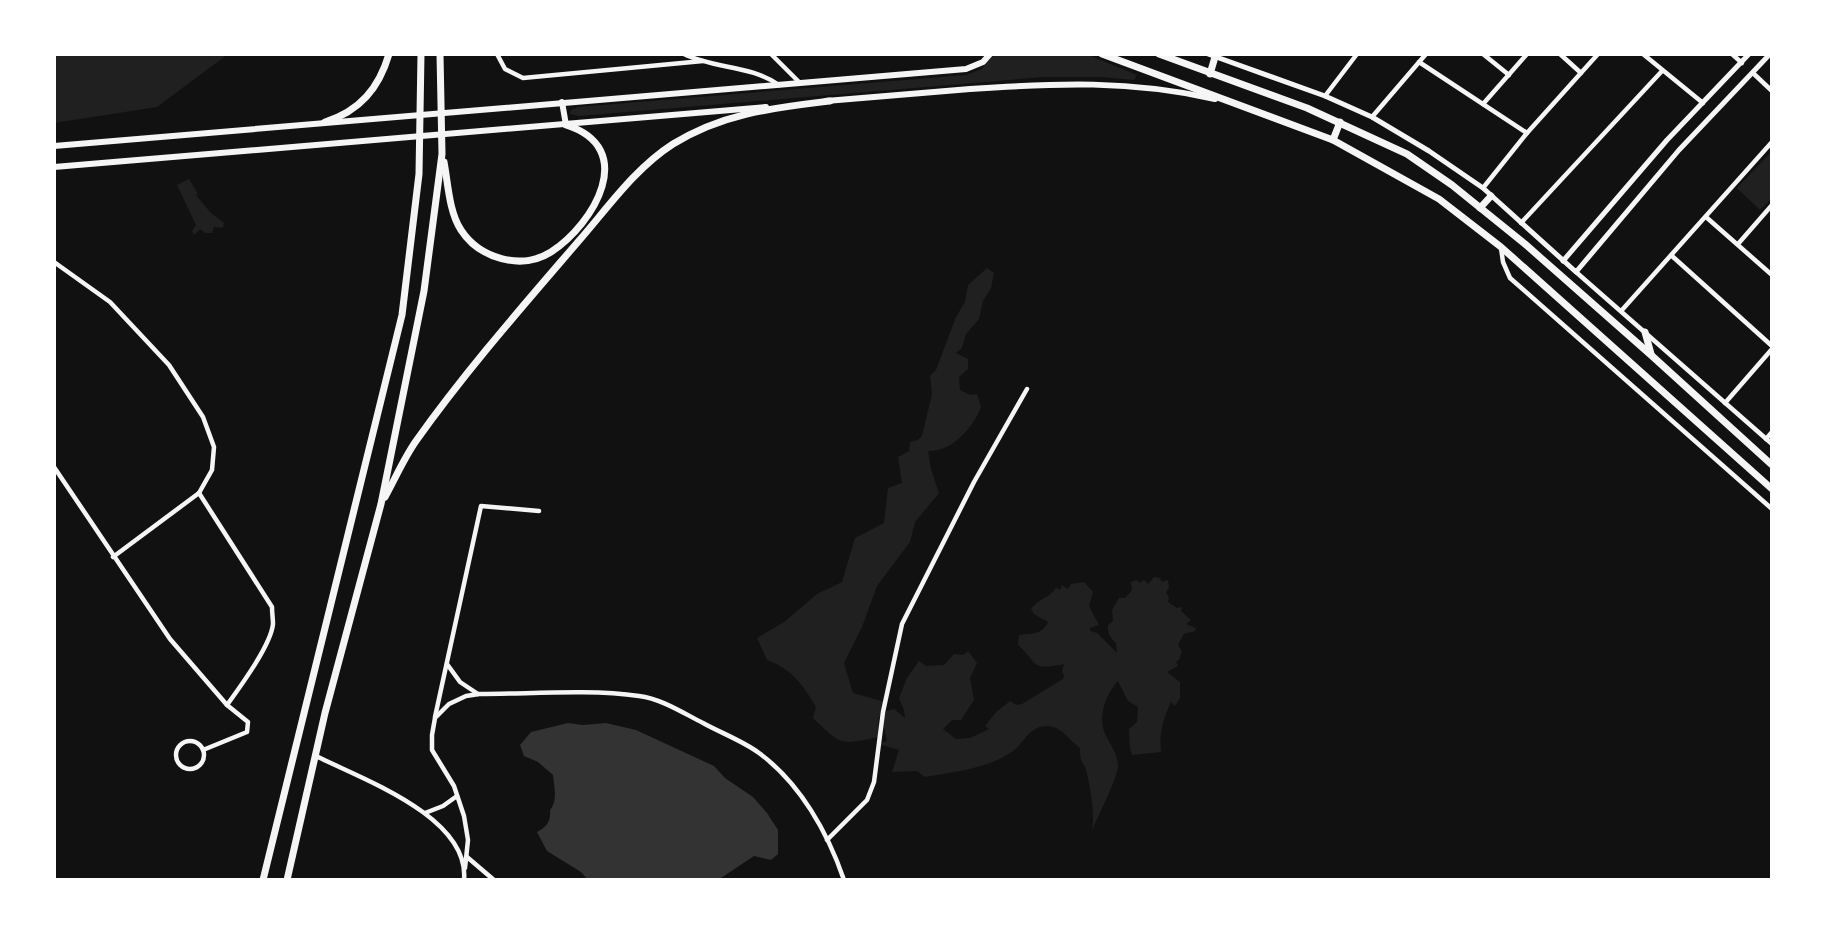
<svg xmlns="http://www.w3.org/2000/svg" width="1826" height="934" viewBox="0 0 1826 934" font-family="'Titillium Web',sans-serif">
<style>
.green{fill:#202020}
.water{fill:#333}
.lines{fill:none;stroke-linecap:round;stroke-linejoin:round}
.minor{stroke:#f5f5f5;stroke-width:4.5}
.tertiary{stroke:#f5f5f5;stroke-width:5}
.secondary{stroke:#f5f5f5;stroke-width:6}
.trunk{stroke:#f5f5f5;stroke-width:7}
</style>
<rect width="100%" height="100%" fill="#111"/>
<g class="green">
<path d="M54,54h174l-71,53 -103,16z"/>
<path d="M994,54h92l51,21 -3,5 -33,-3h-57l-465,39 -9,-2 1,-4 7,-3 388,-32 16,-6z"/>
<path d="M1772,151v47l-12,12 -23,-22z"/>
<path d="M189,179l9,15 -2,1 15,18 13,10 -1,5 -9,-1 -2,6h-7l-5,-4 -6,6 -2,-4 4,-6 -19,-40z"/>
<path d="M987,268l7,5 -3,15 -8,13 -4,18 -13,15 -4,14 -6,5 12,6v10l-9,8 1,13 10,5 7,-1 4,13c-8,21 -29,45 -53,44l3,18 8,24 -24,29 -5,20 -33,44 -15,41 -18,36 9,30 32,9 -2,10 11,-3 11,9 -1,-8 -5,-12 8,-20 12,-17 7,5 18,-1 10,-11 9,1 5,-4 9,12 -7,15 4,22 -13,20h-9l-9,9 13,10 14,-1 19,-9 -4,-3 11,-14 14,-11 6,4 6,-1 41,-25 1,-4 -2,-3 2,-8c-34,7 -25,0 -46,-19l1,-10c12,-2 22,1 29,-13l-14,-8 -3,-5c6,-10 19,-11 25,-21l5,2v-5l7,4 3,-5 13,-2 9,10 -4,14 10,19 -9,3v3l7,2 20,20 -1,-10c-6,-5 -9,-11 -8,-18l5,-4 -1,-11 7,-12h6l7,-8 -1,-8 6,-2 3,3 4,-3 4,4 6,-7 6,1 2,4 6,-2 1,8 -3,4 3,6 -1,4 9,6 5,-1 -1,4 10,9 -5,4 10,4 -1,3 -11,3 -6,11 4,6 -3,9 -3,2 2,4 -11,6 13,10v16l-5,8 -4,-4c-8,17 -12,31 -10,50l-29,3 -2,-7 -1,-19 8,-7 1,-15 -10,-6 -10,-20c-11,12 -20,33 -14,50 4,11 14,22 14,35 0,11 -21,52 -26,65 3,-18 -1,-38 -5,-57 -2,-12 -8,-10 -7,-26 -11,-8 -17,-20 -31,-22 -21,-1 -25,19 -39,27 -25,16 -56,19 -85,24l-8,-6 -25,1 7,-22 -20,-6 8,-3 -6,-27 -3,5 1,18c-39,8 -37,9 -66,-19l3,-11c-13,-22 -24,-38 -49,-47l-10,-22 27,-16 33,-28 25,-12 13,-44 29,-15 4,-35 14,-5 -4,-26 11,-6 1,-9 8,-2 4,-4 10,-42 -2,-18 6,-6 20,-53 9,-15 3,-17z"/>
</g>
<path class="water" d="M568,723l15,2 23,-2 30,7 78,36 11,12 28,19 14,16 11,17v24l-7,6 -17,-4 -36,24h-130l-7,-8 -34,-21 -10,-19c10,-5 14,-11 13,-22 8,-9 4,-24 3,-35l-15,-13 -14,-6 -4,-11 11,-13z"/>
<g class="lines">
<g class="minor">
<path d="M497,54l8,15 18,9 180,-17"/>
<path d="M684,54c30,15 67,11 95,31"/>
<path d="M771,54l29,29"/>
<path d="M1483,54l26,21"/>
<path d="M1560,54l21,19"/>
<path d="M1643,54l60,49"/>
<path d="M1732,54l10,9"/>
<path d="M1419,62l108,71"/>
<path d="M1754,74l18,17"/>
<path d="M1325,96l32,-42"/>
<path d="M1483,104l44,-50"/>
<path d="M1372,117l54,-63"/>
<path d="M1483,188l44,-55 71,-79"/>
<path d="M1706,217l66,58"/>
<path d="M1521,223l141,-152"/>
<path d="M1738,244l34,-39"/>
<path d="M1501,248l2,14 7,16 262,231"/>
<path d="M1672,256l100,90"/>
<path d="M54,262l56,40 59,63 34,52 11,30 -2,23 -13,23 -86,64"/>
<path d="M1576,272l196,172"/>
<path d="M1622,310l150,-168"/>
<path d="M1725,403l47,-54"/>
<path d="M1766,439l6,-7"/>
<path d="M54,467l116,172 57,66 21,17 -1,10 -44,18"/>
<path d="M199,493l73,114c0,6 1,12 1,17 -2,21 -33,63 -46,81"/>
<path d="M447,664l13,18 18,12"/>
<path d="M435,717l46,-211 58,5"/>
<circle cx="190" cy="755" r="14"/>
<path d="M316,756c46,23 154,61 148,124"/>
<path d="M425,813l18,-7 14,-10"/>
<path d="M827,840l40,-40 7,-18 9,-70 19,-88 72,-142 53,-93"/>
<path d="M467,857l27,23"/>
<path d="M465,868l3,-28 -4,-24 -10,-30 -22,-36v-15l3,-17 14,-14 17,-8 13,-2c52,0 109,-5 160,2 23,3 44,17 64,27 18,10 40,18 56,30 41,30 69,80 85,127"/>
</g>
<g class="tertiary">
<path d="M1208,54l117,42 47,21 57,34 54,37 93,84 103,-122 91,-96"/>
<path d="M1563,261l104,-121 82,-86"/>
</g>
<g class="secondary">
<path d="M826,101c48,-4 96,-8 144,-12 87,-6 160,-9 245,10"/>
<path d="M562,102l4,23"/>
<path d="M54,146l912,-77 17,-7 7,-8"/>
<path d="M54,167l712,-60"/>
</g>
<g class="trunk">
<path d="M1102,54l231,86 106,59 62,48 271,242"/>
<path d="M1159,54l148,54 100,46 45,31 73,59 126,111 121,110"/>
<path d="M1210,74l5,-17"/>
<path d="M325,122c35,-11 54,-34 64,-68"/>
<path d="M1333,140l7,-18"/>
<path d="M444,162c4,21 5,50 17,68 18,28 60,41 90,22 43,-28 88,-104 15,-127"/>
<path d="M1480,208l11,-12"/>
<path d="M1645,332l6,22"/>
<path d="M385,497c10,-18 19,-39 31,-56 49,-69 106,-134 161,-198 30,-34 57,-74 96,-99 50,-31 100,-36 157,-43"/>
<path d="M263,880l139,-565 17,-141 2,-120"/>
<path d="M287,880l38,-167 56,-209 43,-213 18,-137 -2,-100"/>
</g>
</g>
<rect width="1826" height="934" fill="none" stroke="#ffffff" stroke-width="112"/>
</svg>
